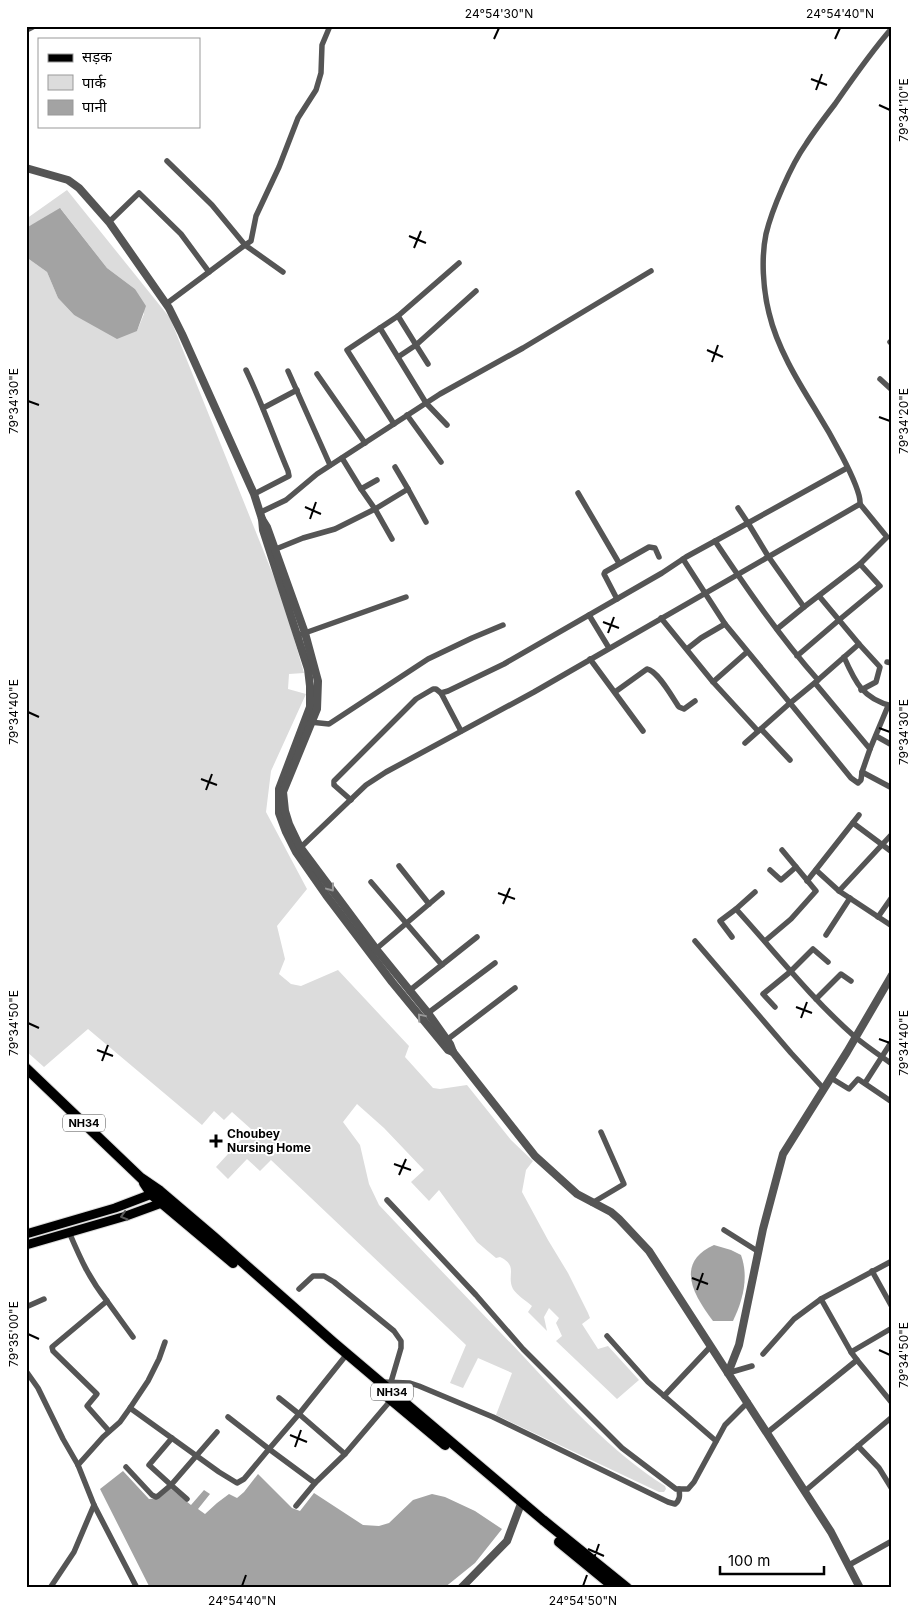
<svg xmlns="http://www.w3.org/2000/svg" width="918" height="1614" viewBox="0 0 918 1614" font-family="Inter,'Noto Sans Devanagari',sans-serif">
<style>
.green{fill:#dcdcdc}
.water{fill:#a3a3a3}
.lines{fill:none;stroke-linecap:round;stroke-linejoin:round}
.primary-casing{stroke:#dbdbdb;stroke-width:11}
.trunk-casing{stroke:#dbdbdb;stroke-width:12}
.minor{stroke:#555;stroke-width:5.5}
.tertiary{stroke:#555;stroke-width:8}
.primary{stroke:#000;stroke-width:9}
.trunk{stroke:#000;stroke-width:10}
.oneway{stroke:#999}
.oneway2{stroke:#595959}
.ticks{fill:none;stroke:#000;stroke-width:2}
.poi-dot{fill:#000;stroke:#fff;stroke-width:2}
.labels{text-anchor:middle;stroke-width:4;stroke-linejoin:round;paint-order:stroke}
.shield{fill:#fff;stroke:#4c4c4c;stroke-width:1}
.shield-label{font-size:11px;font-weight:bold;fill:#000}
.poi-label{font-size:12px;font-weight:bold;fill:#000;stroke:#fff;text-anchor:start}
.neatline{fill:none;stroke:#000;stroke-width:2}
.ticks-label{font-size:12px;text-anchor:middle;fill:#000}
</style>
<rect width="100%" height="100%" fill="#fff"/>
<path class="green" d="M67,190l103,128 112,279 22,76 -15,1 -1,15 18,5 -35,77 -5,41 41,77 -30,37 8,33 -6,15 12,10 10,2 37,-16 71,76 -4,11 28,31 7,1 27,-4 44,55 22,21 -7,9 -4,22 26,48 20,33 20,40 2,5 -8,6 16,25 10,-3 31,34 -22,19 -61,-58 6,-5 -6,-13 3,-5 -10,-10 -5,9 3,14 -19,-19 4,-6c-6,-5 -15,-11 -19,-17 -7,-13 6,-23 -13,-32l-4,1 -19,-16 -38,-52 -10,11 -18,-19 13,-12 -40,-42 -27,-24 -14,18 17,23 9,39 10,21c48,51 96,101 144,151 43,46 88,96 142,130l1,3 -2,3h-5l-163,-77 16,-42 -34,-15 -15,30 -13,-5 16,-38 -195,-185 -11,11 -13,-12 -19,20 -12,-12 35,-38 -19,-17 -8,8 -10,-9 -12,14 -114,-96 -44,38 -18,-16v-794l21,15 11,26 16,17 11,5 52,11 7,-17 -9,-25 -28,-21 -46,-59 -35,19v-9z"/>
<g class="water">
<path d="M60,208l47,60 28,21 11,17 -9,25 -20,8 -43,-24 -16,-17 -11,-26 -21,-15v-29z"/>
<path d="M714,1245l17,5 10,5c8,22 2,45 -8,66h-20c-19,-25 -39,-58 1,-76z"/>
<path d="M123,1471l26,28 10,-1 11,-10 21,17 13,-15 6,4 -12,15 7,5 12,-11 12,-9 8,4 7,-6 14,-18 34,34 8,3 14,-18 49,32 16,1 10,-3 24,-23 19,-6 13,3 30,14 27,18 -27,34 -31,25h-294l-50,-99z"/>
</g>
<g class="lines">
<defs>
<g id="primary">
<path d="M26,1234l89,-26 42,-16"/>
<path d="M26,1245l100,-29 41,-15"/>
</g>
<g id="trunk">
<path d="M26,1068l115,110 19,13 54,46 119,105 210,178 84,68"/>
<path d="M144,1183l8,12 81,68"/>
<path d="M378,1389l67,56"/>
<path d="M559,1542l56,46"/>
</g>
</defs>
<use href="#primary" class="primary-casing"/>
<use href="#trunk" class="trunk-casing"/>
<g class="minor">
<path d="M167,161l45,44 33,40 -36,27"/>
<path d="M109,222l30,-29 42,41 28,38 -43,32"/>
<path d="M283,272l-38,-27 6,-4 5,-25 23,-49 19,-49 18,-28 5,-17 1,-28 8,-19"/>
<path d="M398,316l18,29 60,-54"/>
<path d="M380,328l-33,22 47,74"/>
<path d="M890,342l2,2"/>
<path d="M398,357l18,-12 12,19"/>
<path d="M246,370c16,33 28,68 42,101l1,5 -2,1 -33,17"/>
<path d="M288,371l42,94"/>
<path d="M317,374l48,69"/>
<path d="M880,379l12,11"/>
<path d="M263,408l34,-18"/>
<path d="M407,415l34,47"/>
<path d="M447,425l-21,-22 -46,-75 18,-12 61,-53"/>
<path d="M342,458l19,31 16,-9"/>
<path d="M408,489l18,33"/>
<path d="M578,493l41,70"/>
<path d="M738,508l10,15 99,-55"/>
<path d="M261,512l25,-12 31,-26 123,-80 83,-46 128,-77"/>
<path d="M392,539l-17,-30 33,-20 -13,-22"/>
<path d="M715,541c32,48 65,96 103,139l41,-36 -20,-24 -42,36"/>
<path d="M271,551l32,-13 32,-9 40,-20 -14,-20"/>
<path d="M683,559l42,65 65,79 28,-23"/>
<path d="M819,596l20,24 41,-34 -20,-22"/>
<path d="M617,599l-13,-25 1,-2 44,-25 6,1 4,9"/>
<path d="M589,615l20,33"/>
<path d="M661,618l52,64 45,49"/>
<path d="M777,629l27,-22"/>
<path d="M302,634l104,-37"/>
<path d="M859,644l21,23 -4,15 -15,8"/>
<path d="M687,649l14,-11 24,-14"/>
<path d="M844,657c11,25 19,42 48,49"/>
<path d="M590,659l53,72"/>
<path d="M887,662l5,1"/>
<path d="M713,682l34,-30"/>
<path d="M815,683l55,66 18,-43"/>
<path d="M615,692l32,-23c11,2 25,28 32,38l5,2 11,-8"/>
<path d="M441,693l20,38"/>
<path d="M310,722l19,2 99,-65 44,-21 31,-13"/>
<path d="M761,729l29,31"/>
<path d="M876,736l16,9"/>
<path d="M745,743l45,-40 61,75 7,5 3,-3 1,-8 30,16"/>
<path d="M862,772l8,-23"/>
<path d="M351,800l-17,-15v-4l82,-82 17,-10h3l5,4 7,-2 56,-27 158,-91 24,-16 62,-34 20,33 36,51 56,-43 27,-27 -27,-33"/>
<path d="M853,823l39,29"/>
<path d="M299,849l67,-64 20,-13 148,-80 326,-188c2,-17 -35,-79 -45,-95 -18,-29 -38,-62 -46,-96 -6,-24 -8,-55 -3,-79 6,-25 25,-69 40,-90 9,-14 19,-27 29,-40 18,-26 36,-52 57,-76"/>
<path d="M399,866l30,38"/>
<path d="M770,870l11,10 15,-13"/>
<path d="M816,870l23,21 53,-57"/>
<path d="M807,881l52,-66"/>
<path d="M371,882l71,83"/>
<path d="M839,891l53,35"/>
<path d="M736,909l19,-17"/>
<path d="M878,917l14,-20"/>
<path d="M826,935l24,-37"/>
<path d="M732,937l-12,-16 16,-12c39,43 75,89 118,127 12,10 25,19 38,28"/>
<path d="M695,941l96,112 33,36"/>
<path d="M765,941l26,-22 25,-28 -34,-41"/>
<path d="M376,949l66,-56"/>
<path d="M409,991l68,-54"/>
<path d="M816,999l25,-25 10,7"/>
<path d="M775,1007l-12,-13 27,-22 23,-23 15,13"/>
<path d="M428,1013l67,-50"/>
<path d="M444,1042l71,-54"/>
<path d="M831,1078l18,11 9,-10 34,23"/>
<path d="M865,1083l27,-42"/>
<path d="M387,1200l89,95 47,54 99,99 54,41h12l6,-7 31,-57 23,-23"/>
<path d="M592,1203l32,-19 -23,-52"/>
<path d="M724,1230l35,22"/>
<path d="M69,1232c12,28 20,46 38,69"/>
<path d="M872,1271l20,36"/>
<path d="M299,1289l14,-13h11l10,6 60,49 7,10v7l-10,34"/>
<path d="M821,1299l71,-38"/>
<path d="M26,1307l18,-8"/>
<path d="M607,1336l41,46 68,59"/>
<path d="M763,1354l31,-35 27,-20 30,53"/>
<path d="M857,1360l35,43"/>
<path d="M26,1371l12,17 25,51 15,26 16,40 43,83"/>
<path d="M728,1373l24,-7"/>
<path d="M382,1382l28,1 9,3 74,31 175,85 7,2c5,-4 5,-8 4,-15"/>
<path d="M664,1396l47,-50"/>
<path d="M279,1398l20,16 -30,35 46,34 30,-29 -46,-40 48,-60"/>
<path d="M130,1408l89,64 18,11 7,-4 25,-30 -41,-32"/>
<path d="M109,1431l-22,-25 10,-12 -44,-43 -1,-4 55,-46 26,36"/>
<path d="M768,1432l89,-72 -6,-8 41,-24"/>
<path d="M858,1446l21,22 13,21"/>
<path d="M345,1454l46,-54"/>
<path d="M78,1465l25,-28 17,-15 10,-14 18,-27 11,-22 6,-17"/>
<path d="M126,1467l26,28 4,2 2,-1 13,-11 -22,-20 23,-27"/>
<path d="M805,1491l87,-74"/>
<path d="M187,1499l-16,-14 46,-53"/>
<path d="M296,1506l19,-23"/>
<path d="M849,1565l43,-24"/>
<path d="M50,1588l24,-36 20,-47"/>
</g>
<g class="tertiary">
<path d="M26,29l6,-3"/>
<path d="M26,168l42,12 11,8 30,34 60,86 13,26 72,160 8,25 1,11 45,139 2,17v21l-31,82v24l7,19 10,20 30,43 66,87 56,68 5,2"/>
<path d="M262,519l5,8 38,106 13,48 -1,28 -34,83 2,19 4,13 11,23 76,102 52,64 22,31 3,8 82,104 42,38 34,18 8,7 30,32 182,281 29,56"/>
<path d="M728,1373l11,-28 24,-116 20,-75 64,-102 45,-77"/>
<path d="M461,1588l46,-47 15,-40"/>
</g>
<use href="#primary" class="primary"/>
<use href="#trunk" class="trunk"/>
</g>
<defs><path id="oneway-chevron" d="M-2-3.5L2.5 0L-2 3.5" fill="none" stroke-width="1.6" stroke-linecap="round" stroke-linejoin="round" transform="scale(1.25)"/></defs>
<g class="oneway">
<use href="#oneway-chevron" transform="translate(331 888) rotate(53)"/>
<use href="#oneway-chevron" transform="translate(421 1017) rotate(-130)"/>
</g>
<use class="oneway2" href="#oneway-chevron" transform="translate(124 1216) rotate(163)"/>
<path class="ticks" d="M494,39l5,-11M835,39l5,-11M811,79l16,6M816,90l6,-16M879,105l11,5M409,236l17,7M414,248l7,-17M707,350l16,7M712,362l6,-17M28,401l11,4M879,417l11,4M305,507l16,7M310,519l6,-17M603,622l16,6M608,633l6,-16M28,712l11,5M879,728l11,4M201,779l16,6M206,790l6,-16M498,893l17,6M503,904l7,-16M796,1007l16,6M801,1018l6,-16M28,1023l11,5M879,1039l11,4M97,1050l16,6M102,1061l6,-16M394,1164l17,6M399,1175l7,-16M692,1278l16,6M697,1290l6,-17M28,1334l11,5M879,1350l11,5M290,1435l17,7M295,1447l6,-17M588,1549l16,7M593,1561l6,-17M242,1586l4,-11M583,1586l4,-11"/>
<path class="poi-dot" d="M213.5 1133.5h5v5h5v5h-5v5h-5v-5h-5v-5h5z"/>
<g class="labels">
<g class="shield">
<rect x="63" y="1114.5" width="42" height="17" rx="4"/>
<rect x="371" y="1383.5" width="42" height="17" rx="4"/>
</g>
<g class="shield-label">
<text x="84" y="1127">NH34</text>
<text x="392" y="1396">NH34</text>
</g>
<g class="poi-label">
<text x="227" y="1138">Choubey<tspan x="227" dy="14">Nursing Home</tspan></text>
</g>
</g>
<rect width="918" height="1614" fill="none" stroke="#ffffff" stroke-width="55"/>
<rect x="38" y="38" width="162" height="90" fill="#ffffff" stroke="#999999"/>
<rect x="48" y="54" width="25" height="8" fill="#000000" stroke="#999999"/>
<text x="82" y="62" font-size="15" fill="#000000">सड़क</text>
<rect x="48" y="75" width="25" height="15" fill="#dcdcdc" stroke="#999999"/>
<text x="82" y="88" font-size="15" fill="#000000">पार्क</text>
<rect x="48" y="100" width="25" height="15" fill="#a3a3a3" stroke="#999999"/>
<text x="82" y="112" font-size="15" fill="#000000">पानी</text>
<path d="M720 1566v8h104v-8" fill="none" stroke="#000000" stroke-width="2.5"/>
<text x="728" y="1566" font-size="15" fill="#000000" stroke="#ffffff" stroke-width="4" paint-order="stroke">100 m</text>
<rect x="28" y="28" width="862" height="1558" class="neatline"/>
<g class="ticks-label">
<text x="499" y="18">24°54'30"N</text>
<text x="840" y="18">24°54'40"N</text>
<text transform="translate(904 110) rotate(-90)" y="4">79°34'10"E</text>
<text transform="translate(14 401) rotate(-90)" y="4">79°34'30"E</text>
<text transform="translate(904 421) rotate(-90)" y="4">79°34'20"E</text>
<text transform="translate(14 712) rotate(-90)" y="4">79°34'40"E</text>
<text transform="translate(904 732) rotate(-90)" y="4">79°34'30"E</text>
<text transform="translate(14 1023) rotate(-90)" y="4">79°34'50"E</text>
<text transform="translate(904 1043) rotate(-90)" y="4">79°34'40"E</text>
<text transform="translate(14 1334) rotate(-90)" y="4">79°35'00"E</text>
<text transform="translate(904 1355) rotate(-90)" y="4">79°34'50"E</text>
<text x="242" y="1605">24°54'40"N</text>
<text x="583" y="1605">24°54'50"N</text>
</g>
</svg>
